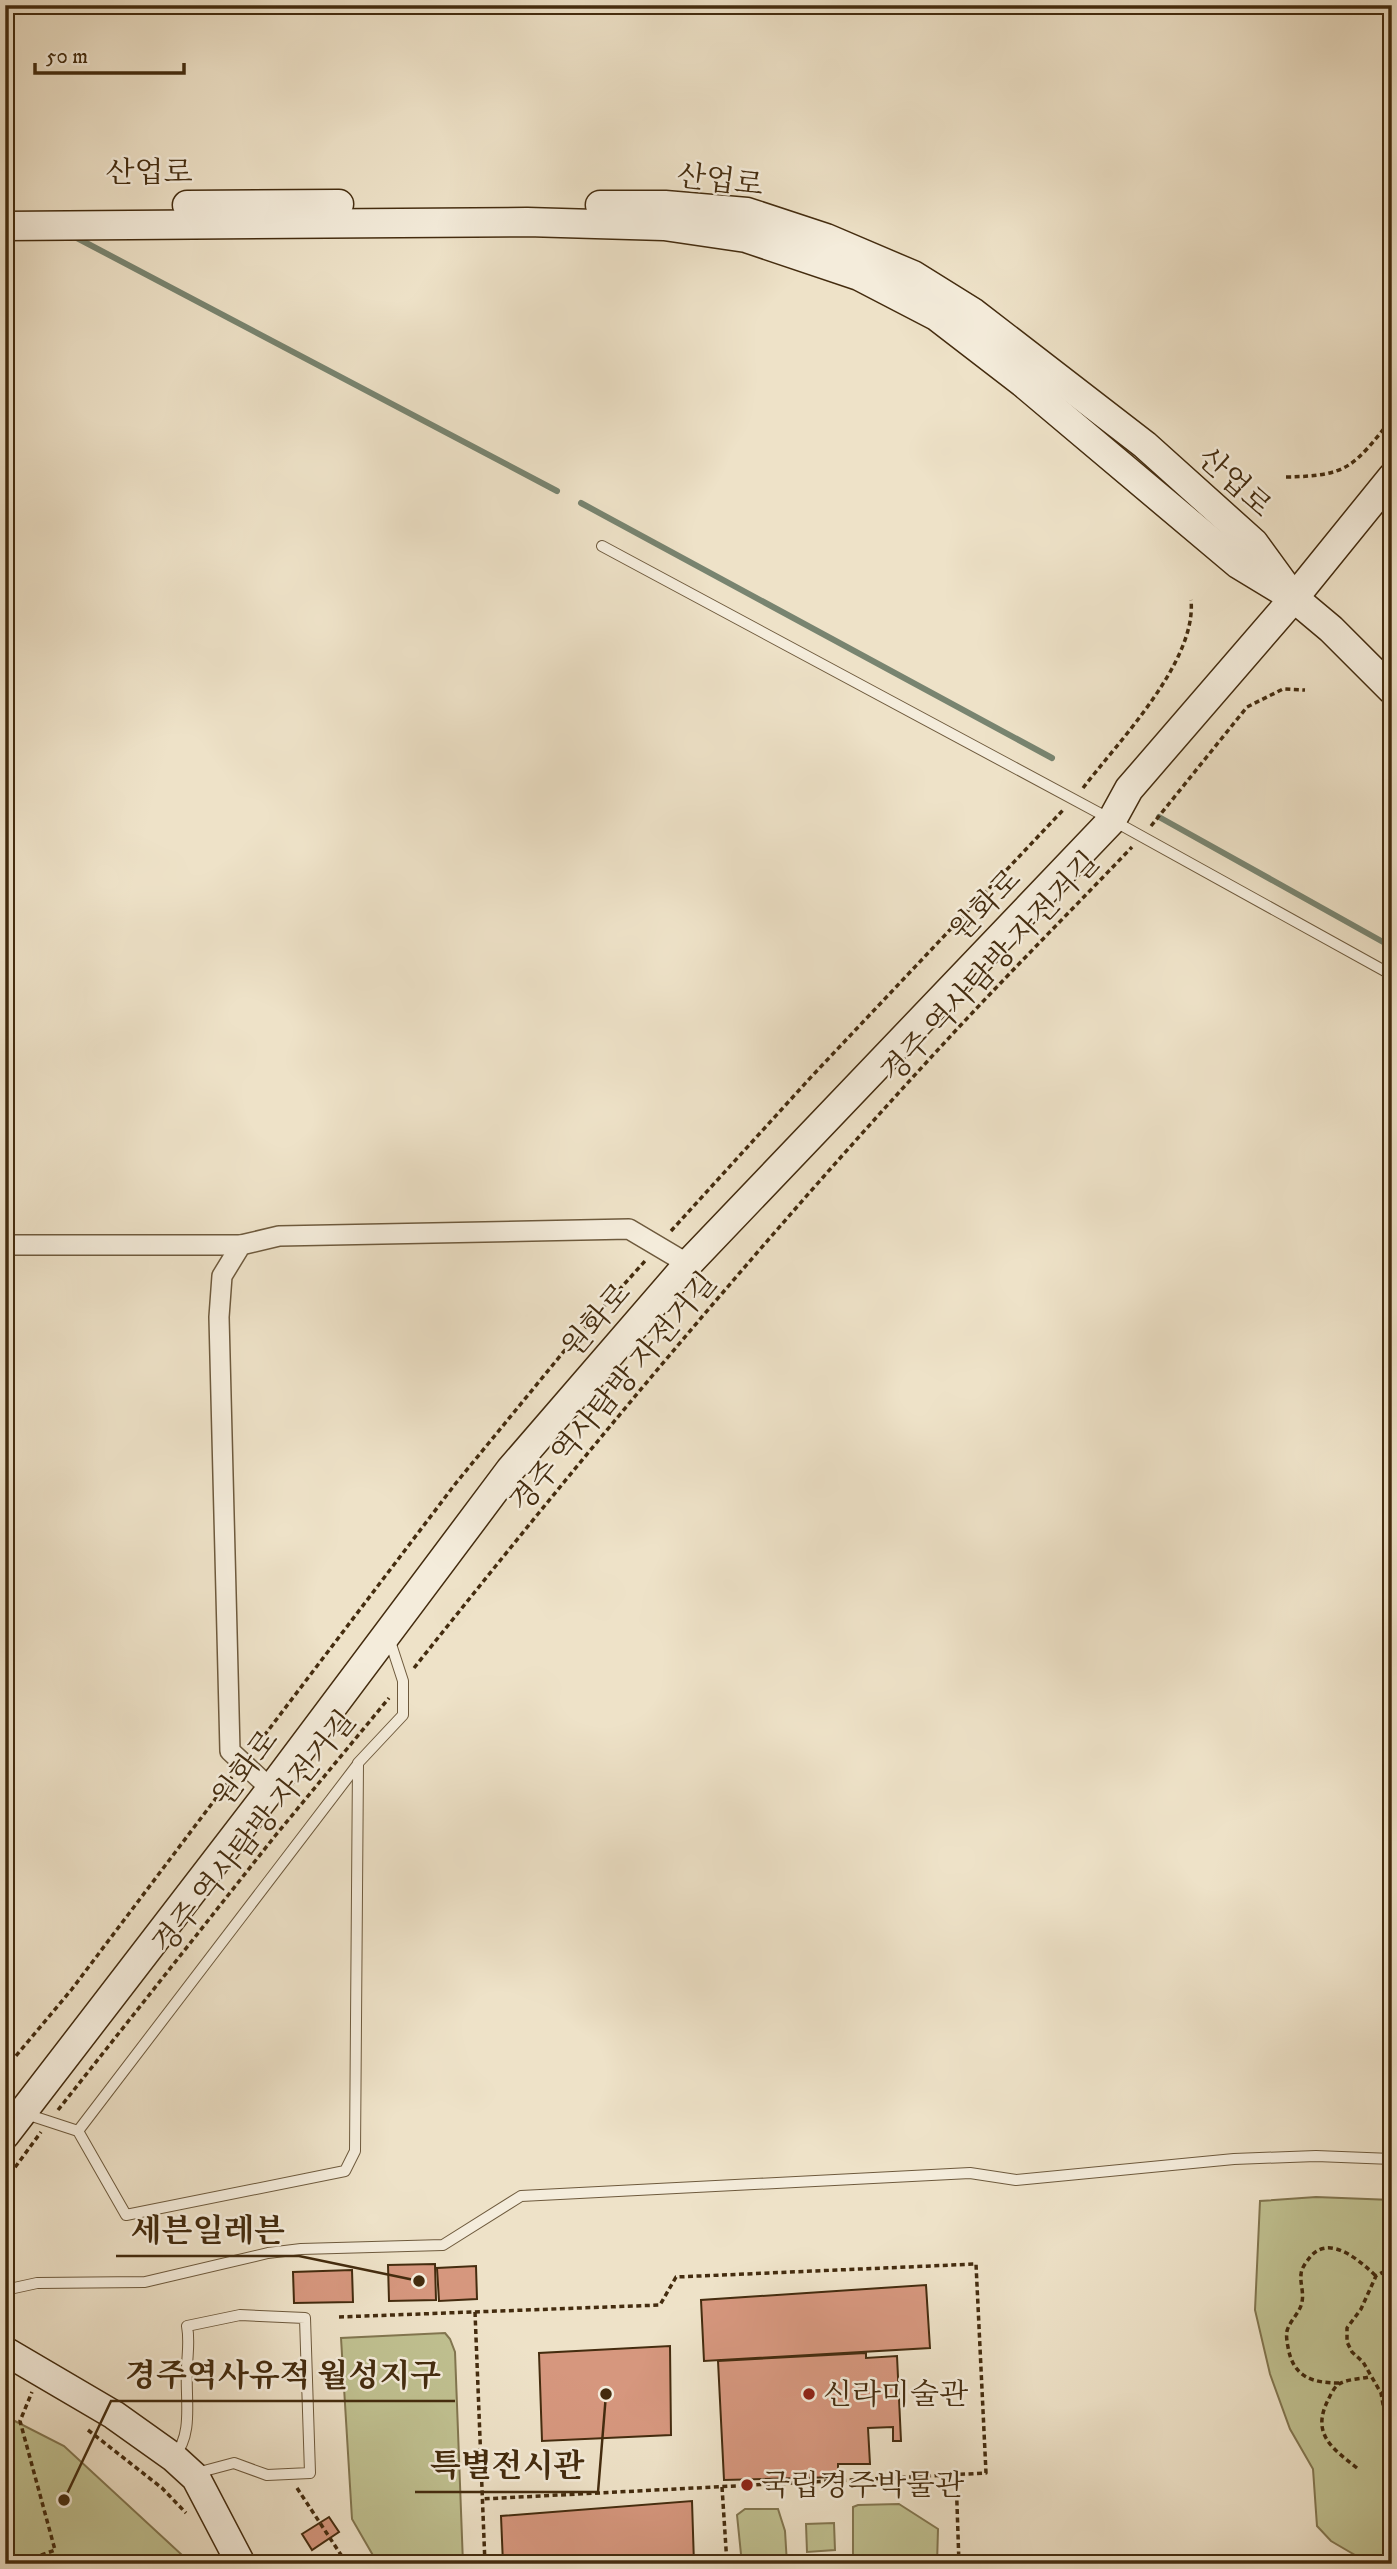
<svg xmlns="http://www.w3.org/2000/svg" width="1397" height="2569" viewBox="0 0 1397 2569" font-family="'IM FELL DW Pica','Noto Serif KR',serif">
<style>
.green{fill:#c0c191;stroke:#827650;stroke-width:2}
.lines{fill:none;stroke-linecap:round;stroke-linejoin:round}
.stream{stroke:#788470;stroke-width:6}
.building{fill:#d6977e;stroke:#442c0f;stroke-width:2}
.lane-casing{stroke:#6e5a3d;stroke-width:12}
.street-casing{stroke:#6e5a3d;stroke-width:22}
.secondary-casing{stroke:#442c0f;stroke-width:31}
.path{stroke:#442c0f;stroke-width:3.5;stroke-dasharray:5 3.5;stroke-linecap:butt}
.lane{stroke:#f4ecdb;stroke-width:10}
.street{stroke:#f4ecdb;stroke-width:19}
.secondary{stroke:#f4ecdb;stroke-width:28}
.poi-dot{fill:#8f2418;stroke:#f4ecdb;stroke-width:2.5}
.labels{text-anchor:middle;stroke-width:5;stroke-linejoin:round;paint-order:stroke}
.street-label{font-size:30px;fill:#442c0f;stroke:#f4ecdb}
.poi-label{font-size:30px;fill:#442c0f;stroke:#f4ecdb;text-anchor:start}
.leader{fill:none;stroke:#442c0f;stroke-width:2.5}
.callout-dot{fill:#442c0f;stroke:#f4ecdb;stroke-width:2.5}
.callout-label{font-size:32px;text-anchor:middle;font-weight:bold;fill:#442c0f;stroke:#f4ecdb;stroke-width:5;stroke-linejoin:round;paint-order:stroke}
</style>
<rect width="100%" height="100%" fill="#eee2c8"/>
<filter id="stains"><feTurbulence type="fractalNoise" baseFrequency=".00286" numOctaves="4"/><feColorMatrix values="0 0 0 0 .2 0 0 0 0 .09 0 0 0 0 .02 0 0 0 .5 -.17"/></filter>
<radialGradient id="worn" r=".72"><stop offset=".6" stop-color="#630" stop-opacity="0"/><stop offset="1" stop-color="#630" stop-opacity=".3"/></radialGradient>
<g class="green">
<path d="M1316,2197l76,3v364h-26l-6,-6 -29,-17 -14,-15 -4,-57 -23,-40 -20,-55 -15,-64 5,-109z"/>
<path d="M445,2333l5,6 5,13 8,212h-85l-26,-45 -11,-181z"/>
<path d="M5,2416l59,30 118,109 3,9h-180z"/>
<path d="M899,2504l39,25 -1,35h-84v-57l5,-2z"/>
<path d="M745,2509h33l7,22 2,33h-45l-5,-49z"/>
<path d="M834,2523l1,27 -28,2 -1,-28z"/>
</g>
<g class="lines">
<g class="stream">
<path d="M75,237l482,254"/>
<path d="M581,503l471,255"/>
<path d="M1159,817l233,130"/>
</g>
</g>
<g class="building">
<path d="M435,2264l1,36 -47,1 -1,-36z"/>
<path d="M476,2266l1,33 -38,2 -2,-33z"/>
<path d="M352,2270l1,32 -59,1 -1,-31z"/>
<path d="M926,2285l4,63 -226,13 -3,-61z"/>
<path d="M670,2346l1,89 -129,6 -3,-88z"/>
<path d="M866,2353v5l31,-2 4,85h-8v-14l-25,1 2,36h-32v13l-114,3 -6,-119z"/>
<path d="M692,2501l2,63h-191l-2,-48z"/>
<path d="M329,2517l10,15 -27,18 -10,-16z"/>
</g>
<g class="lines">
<defs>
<g id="lane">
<path d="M602,546l510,274 280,155"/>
<path d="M26,2114l52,17 48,84 219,-44 10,-20 3,-388 45,-48v-34l-14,-43"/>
<path d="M78,2131l280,-367"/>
<path d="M5,2290l32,-7 108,-1 123,-29 33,-4 142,-4 78,-49 449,-23 46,7 218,-21 82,-3 76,3"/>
<path d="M174,2456c20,-21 11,-59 13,-86 0,-15 3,-28 0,-44l53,-11 65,3 5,155 -43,2 -33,-12 -30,8 -6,5"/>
</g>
<g id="street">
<path d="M5,1245h236"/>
<path d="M271,1789l-41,-38 -11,-434 3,-41 19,-31 38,-9 350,-7 59,35"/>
</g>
<g id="secondary">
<path d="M187,205l152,-1"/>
<path d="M600,205h65l82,7 79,26 87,37 61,38 171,132 109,98 32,44"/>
<path d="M5,226l522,-4 137,4 82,12 113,38 77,40 87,67 215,181 56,34 37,31 61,61"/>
<path d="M5,2135l266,-346 239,-319 178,-206 424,-444 17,-31 165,-191 98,-121"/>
<path d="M5,2351l109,64 59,42 23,21 45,86"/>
</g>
</defs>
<use href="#lane" class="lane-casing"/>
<use href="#street" class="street-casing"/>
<use href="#secondary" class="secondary-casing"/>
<g class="path">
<path d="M1286,477c64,-1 67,-11 106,-58"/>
<path d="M1390,584l-2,-20 4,-20"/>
<path d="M1083,788c36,-47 114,-127 108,-188"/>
<path d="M1151,826l96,-119 36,-18 22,1"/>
<path d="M671,1231l141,-155 252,-267"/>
<path d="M414,1668c167,-210 339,-417 521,-615 64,-70 131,-137 197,-206"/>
<path d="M254,1749l202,-266 109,-133 80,-89"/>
<path d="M5,2069l67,-80 160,-212"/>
<path d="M58,2110l217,-274 114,-138"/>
<path d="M5,2181l36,-49"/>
<path d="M1392,2267l-16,9 -15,33 -14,19v14l5,10 11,10 18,31 3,17 8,17"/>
<path d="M1383,2272l9,31"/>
<path d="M475,2312l10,252"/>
<path d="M339,2317l321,-12 16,-28 300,-13 10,209 -504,26"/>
<path d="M1339,2383c-27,0 -46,-6 -51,-36 -1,-5 -2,-11 -1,-16 3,-11 13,-18 15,-29 2,-10 -2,-18 -1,-27 0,-7 6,-14 10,-19 20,-22 50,6 65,20"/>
<path d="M1381,2393l11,3"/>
<path d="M88,2430l74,58 24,25"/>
<path d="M1357,2468c-25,-20 -46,-34 -29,-68 3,-6 7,-15 13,-17 8,-4 19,-4 28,-6"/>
<path d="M956,2475l3,89"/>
<path d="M722,2487l5,77"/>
<path d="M297,2488l50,76"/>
<path d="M17,2564l38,-14 -35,-129 12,-29"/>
</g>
<use href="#lane" class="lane"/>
<use href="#street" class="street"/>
<use href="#secondary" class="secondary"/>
</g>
<g class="poi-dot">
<circle cx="809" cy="2394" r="7"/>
<circle cx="747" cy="2485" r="7"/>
</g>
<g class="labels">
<g class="street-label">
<text x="149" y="182">산업로</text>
<text transform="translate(720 180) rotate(7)" y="10">산업로</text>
<text transform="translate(1235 482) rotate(42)" y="10">산업로</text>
<text transform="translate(985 905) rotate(-46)" y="10">원화로</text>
<text transform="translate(990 967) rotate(-47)" y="10">경주 역사탐방 자전거길</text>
<text transform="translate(596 1320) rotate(-49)" y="10">원화로</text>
<text transform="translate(613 1392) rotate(-50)" y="10">경주 역사탐방 자전거길</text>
<text transform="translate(245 1768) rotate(-53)" y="10">원화로</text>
<text transform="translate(254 1832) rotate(-51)" y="10">경주 역사탐방 자전거길</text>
</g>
<g class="poi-label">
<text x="823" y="2404">신라미술관</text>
<text x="761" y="2495">국립경주박물관</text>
</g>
</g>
<path class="leader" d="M419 2281L299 2256H116M64 2500L111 2401H455M606 2394L598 2492H415"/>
<g class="callout-dot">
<circle cx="419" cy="2281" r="7"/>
<circle cx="64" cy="2500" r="7"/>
<circle cx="606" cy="2394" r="7"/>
</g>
<g class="callout-label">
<text x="208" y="2241">세븐일레븐</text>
<text x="283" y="2386">경주역사유적 월성지구</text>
<text x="507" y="2476">특별전시관</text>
</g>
<rect width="1397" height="2569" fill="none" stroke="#eee2c8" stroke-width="28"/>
<rect x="7" y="7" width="1383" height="2555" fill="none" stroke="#442c0f" stroke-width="3.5"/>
<rect x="14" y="14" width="1369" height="2541" fill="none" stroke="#442c0f" stroke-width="2"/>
<path d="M35 63v10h149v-10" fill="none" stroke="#442c0f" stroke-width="3.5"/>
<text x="46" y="63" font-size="21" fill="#442c0f" stroke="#f4ecdb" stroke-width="5" paint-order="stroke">50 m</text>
<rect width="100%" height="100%" filter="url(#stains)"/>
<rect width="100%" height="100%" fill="url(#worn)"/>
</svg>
